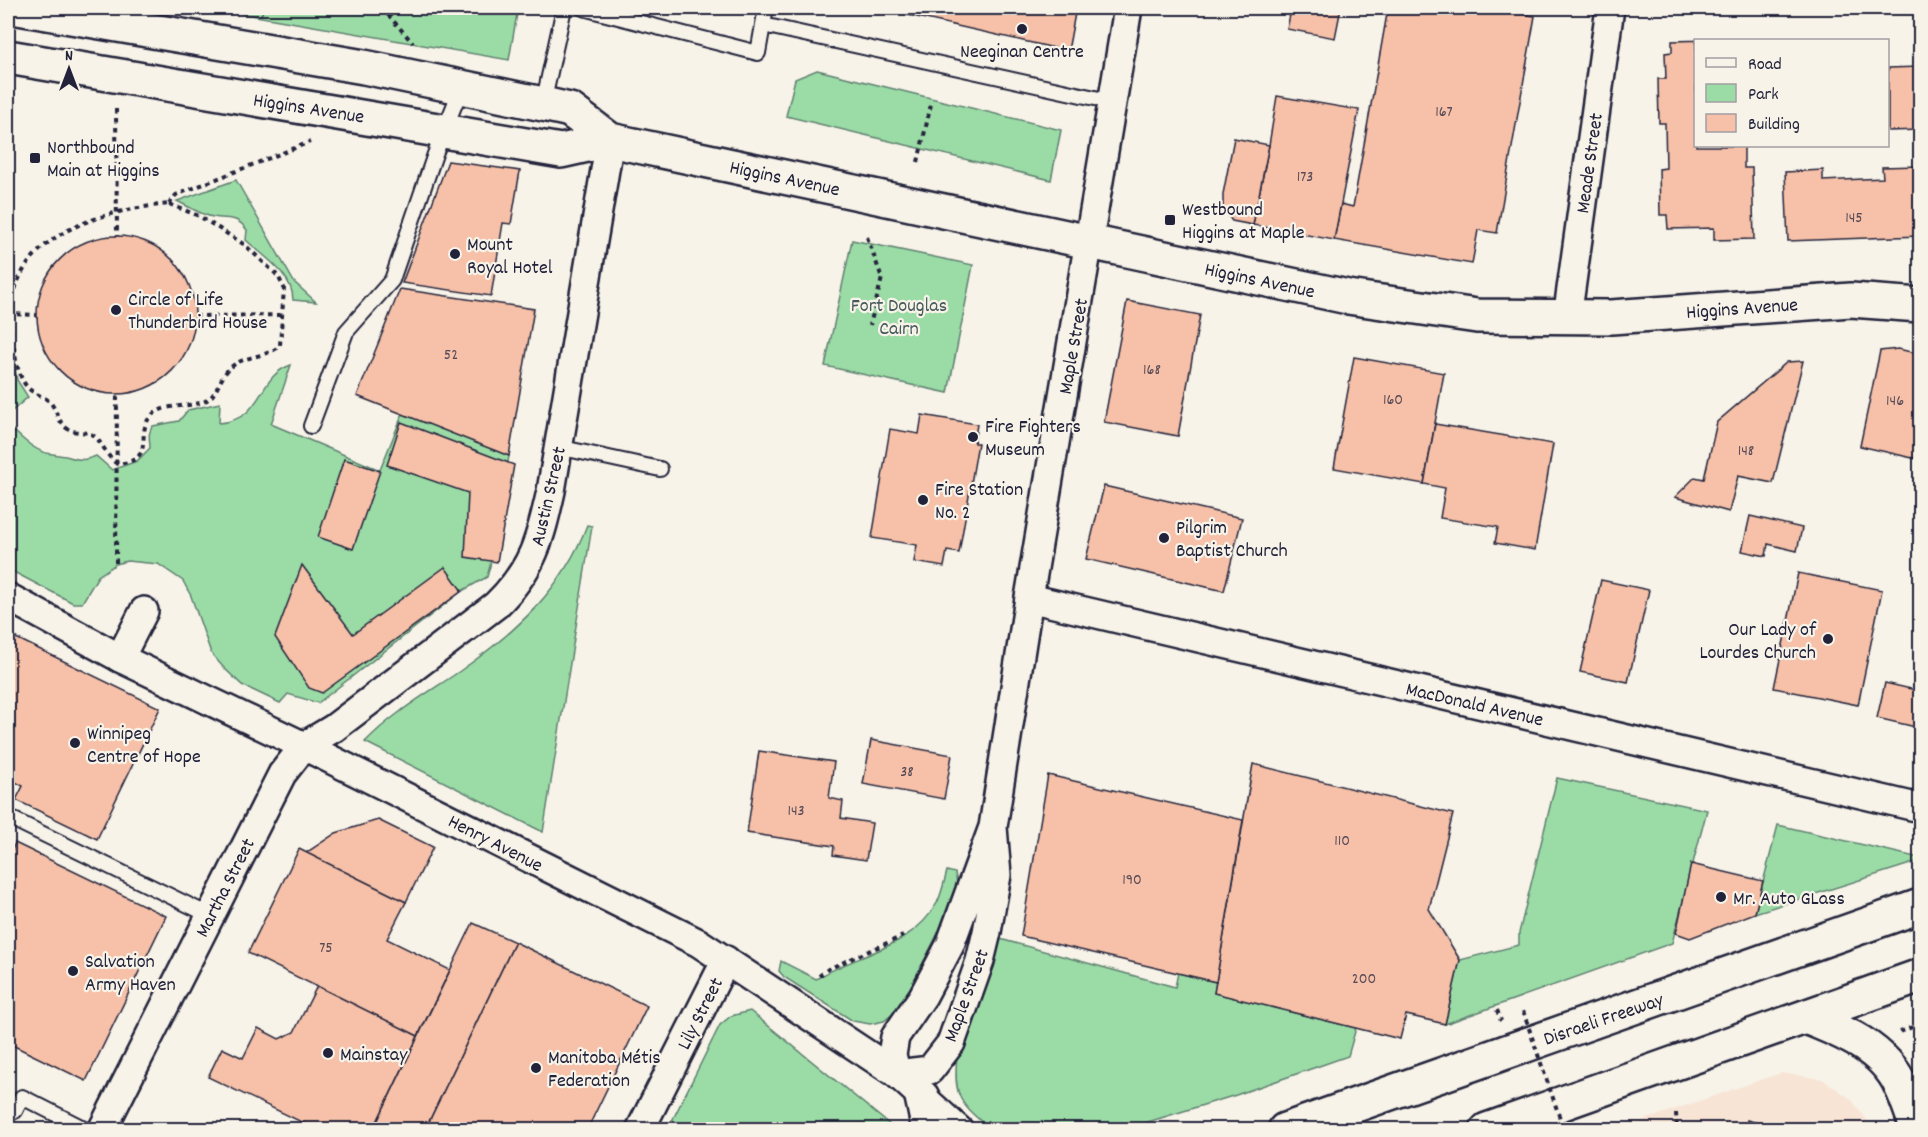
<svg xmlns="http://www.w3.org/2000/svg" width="1928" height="1137" viewBox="0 0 1928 1137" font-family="Dekko,sans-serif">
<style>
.built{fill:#f7e4d5}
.green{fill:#9bdca6;stroke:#5e7f70;stroke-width:1.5}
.building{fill:#f6c1a8;stroke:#22223b;stroke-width:1.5}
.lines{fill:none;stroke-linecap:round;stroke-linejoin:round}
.lane-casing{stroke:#22223b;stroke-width:18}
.street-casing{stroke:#22223b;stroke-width:32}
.secondary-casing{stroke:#22223b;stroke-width:38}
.path{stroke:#22223b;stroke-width:4;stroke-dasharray:4.5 4.5;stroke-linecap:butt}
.lane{stroke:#f7f3e8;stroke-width:14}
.street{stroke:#f7f3e8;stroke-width:27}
.secondary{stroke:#f7f3e8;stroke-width:33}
.path-bridge{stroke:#22223b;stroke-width:4;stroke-dasharray:4.5 4.5;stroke-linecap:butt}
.poi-dot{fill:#22223b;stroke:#f7f3e8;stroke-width:2}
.labels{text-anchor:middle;stroke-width:4.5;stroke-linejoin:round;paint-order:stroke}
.number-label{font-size:16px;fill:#574a56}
.poi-label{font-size:20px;fill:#22223b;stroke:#f7f3e8;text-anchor:start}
.street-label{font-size:20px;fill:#22223b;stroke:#f7f3e8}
.park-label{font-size:20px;fill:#465a5b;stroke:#f7f3e8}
</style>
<rect width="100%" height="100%" fill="#f7f3e8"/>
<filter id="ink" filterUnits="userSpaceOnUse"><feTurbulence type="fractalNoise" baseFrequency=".0167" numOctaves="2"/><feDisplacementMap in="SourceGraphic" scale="12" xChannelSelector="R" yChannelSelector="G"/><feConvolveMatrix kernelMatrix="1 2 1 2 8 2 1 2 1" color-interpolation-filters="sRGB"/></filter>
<g filter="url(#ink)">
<path class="built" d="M1781,1073l41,6 29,20 17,23 1,7 -254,1z"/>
<g class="green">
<path d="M210,8h308l-9,52z"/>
<path d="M817,70l244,60 -10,50 -265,-64 9,-37z"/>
<path d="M236,180l58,102 22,20 -23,-2c0,-26 -30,-44 -47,-60l1,-10c-11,-15 -18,-10 -34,-13 -12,-2 -25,-11 -36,-16z"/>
<path d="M852,240l121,25 -25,128 -123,-27z"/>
<path d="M8,327l9,53 11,17 -16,14 -4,-7z"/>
<path d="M291,365l-20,59 109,46 23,-57 106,43 -19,110 -3,11 -25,14 -144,112 -30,-9 -8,9 -38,-18 -19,-18 -12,-14 -20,-57 -8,-15 -25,-17 -31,-3 -11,3 -18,12 -16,27h-9l-65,-34v-144c10,10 24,24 38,28 6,1 13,2 19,3 13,3 17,6 31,0l16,14 25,-9 13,-13c0,-8 -3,-15 3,-22l26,-5 9,-11 32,-7 -1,20c45,-3 38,-47 72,-58z"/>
<path d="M587,525l5,1 -49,306 -178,-90c28,-29 63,-49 95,-71 56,-39 103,-82 127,-146z"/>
<path d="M1557,778l150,32 -35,133 -227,81 15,-64 59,-15v-12z"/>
<path d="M1778,825l142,33v3l-165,52z"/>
<path d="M947,871l8,2 3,15 -21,47 -37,73 -16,13 -14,3 -17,-3 -69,-44 -5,-6 2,-10 35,18c40,-25 97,-31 121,-76 5,-10 7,-21 10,-32z"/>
<path d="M1000,939l175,48 3,-14 38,9 -2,11 142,35 -8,28 -112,39 -111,34h-135c-30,-25 -37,-32 -33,-73z"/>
<path d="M750,1011l145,118h-227l52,-104 11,-9z"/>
</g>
<g class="building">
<path d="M877,8h199l-8,43z"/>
<path d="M1265,8h76l-6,30 -48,-9 3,-14 -25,-5z"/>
<path d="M1388,8h97l50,8 -38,217 -19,-3 -6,34 -138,-24 7,-36 12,3z"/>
<path d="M1696,40v106h48v22h8l2,71 -40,1v-12l-46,1 -1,-14h-7l-1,-46 7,-1 -1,-45h-6l-1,-44h8l-1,-26 7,-1v-11l37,-1z"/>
<path d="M1920,67v63l-32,1v-63z"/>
<path d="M1277,96l82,14 -25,130 -81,-15 16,-80z"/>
<path d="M1234,138l35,7 -16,80 -21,-4 -9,-12v-15z"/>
<path d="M448,161l72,10 -9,53 -8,-1 -12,73 -89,-13z"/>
<path d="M1919,166l1,70 -132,5 -3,-69 38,-2v11l60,-3 -1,-11z"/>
<circle cx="116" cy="315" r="79"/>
<path d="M400,289l134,20 -25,147 -152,-60z"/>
<path d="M1127,301l73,14 -22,121 -74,-14z"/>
<path d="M1898,349l22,5v90l-3,15 -57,-13 20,-95z"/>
<path d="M1354,357l90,16 -20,111 -90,-16z"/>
<path d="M1803,361l-30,122 -35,-7 -9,36 -54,-15 20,-20 9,2 13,-57 70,-60z"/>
<path d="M922,415l55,9 -3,19h4l-19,110 -12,-2 -3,16 -30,-5 3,-17 -45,-7 18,-109 29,5z"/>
<path d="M401,422l113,43 -17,97 -32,-5 3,-64 -81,-28z"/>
<path d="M1435,424l118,20 -18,106 -40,-7 3,-16 -58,-9 5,-30 -21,-4z"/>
<path d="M344,459l36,12 -27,78 -35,-12z"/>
<path d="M1104,486l138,32 -18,73 -138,-32z"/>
<path d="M1750,516l52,12 -5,23 -29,-7 -2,12 -24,-5z"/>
<path d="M302,565l51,69 92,-67 17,24 -140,102 -13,-5 -34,-51z"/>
<path d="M1798,573l84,17 -24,115 -84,-17z"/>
<path d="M1601,580l48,10 -21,92 -48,-10z"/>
<path d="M8,634l152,74 -63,131 -81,-39 7,-14 -15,-8z"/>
<path d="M1885,683l35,8v37l-43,-10z"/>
<path d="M871,740l81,15 -8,44 -81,-15z"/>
<path d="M759,751l75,11 -5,36 14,3 -2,17 31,5 -6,37 -33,-5 1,-9 -87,-13z"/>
<path d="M1253,764l200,50 -24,95 31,51 -15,64 -39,-9 -6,24 -186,-46z"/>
<path d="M1048,775l195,45 -27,162 -195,-46z"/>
<path d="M378,820l55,27 -27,55 -100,-49 30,-20z"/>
<path d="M15,843l151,73 -80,165 -78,-38v-184z"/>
<path d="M299,849l107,53 -19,37 63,31 -32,66 -170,-83z"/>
<path d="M1691,864l72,17 -8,32 -65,25 -14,-5z"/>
<path d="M473,923l42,19 -90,188h-52z"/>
<path d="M515,942l132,64 -60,124h-162z"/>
<path d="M317,986l101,50 -45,94h-55l-110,-53 14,-29 21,10 15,-30 21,11 15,-7z"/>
<path d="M1747,1120l37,10h-39z"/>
</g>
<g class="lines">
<defs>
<g id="lane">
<path d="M583,8l175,45 8,-45"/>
<path d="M763,25l350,77"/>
<path d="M543,104l21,-96"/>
<path d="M311,426l35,-94 46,-52 43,-126 27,-68"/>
<path d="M558,447l102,22"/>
<path d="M8,817l201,98"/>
<path d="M8,1107l7,4 7,-14 65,33"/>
</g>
<g id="street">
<path d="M1567,318l43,-310"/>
<path d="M8,597l112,61 184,88 395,197 198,131 62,56"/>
<path d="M1029,598l891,210"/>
<path d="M120,658l24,-47"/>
<path d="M993,827l4,48 -10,57 -7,29 -29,82 -21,27 -33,4 -5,-19 3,-18 28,-41 27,-51 43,-118 36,-229 99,-590"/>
<path d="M102,1130l180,-356 22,-28 30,-18 162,-123c37,-36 44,-65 55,-114l59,-351"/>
<path d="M640,1130l86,-170"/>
</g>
<g id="secondary">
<path d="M18,8l346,59 179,37 27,6 40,30 738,157 129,19 134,1 240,-17 69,5"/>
<path d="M8,57l553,94 49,-11"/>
<path d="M1806,1017c36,14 78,31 95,69 7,14 11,29 17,44"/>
<path d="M922,1097l7,33"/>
<path d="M1285,1130l635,-224"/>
<path d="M1487,1130l433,-154"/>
</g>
</defs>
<use href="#lane" class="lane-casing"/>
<use href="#street" class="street-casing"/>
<use href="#secondary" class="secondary-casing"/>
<g class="path">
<path d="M254,8l8,6"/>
<path d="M382,8l31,35"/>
<path d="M116,109l1,127"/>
<path d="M918,162l13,-58"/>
<path d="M169,204l30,12 46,29 33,31 6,12 -4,57c-12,13 -33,9 -49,22 -12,9 -13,30 -28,35 -16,6 -41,1 -53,15 -15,18 7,43 -33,47 -11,-8 -14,-21 -23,-28 -8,-6 -18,-2 -26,-7 -10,-6 -11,-19 -18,-27 -6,-6 -17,-8 -23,-15 -11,-14 -12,-34 -15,-52 -12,-96 82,-124 157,-131z"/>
<path d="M169,204l7,-9 134,-53"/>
<path d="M867,237l15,41 -12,47"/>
<path d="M8,314l29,1"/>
<path d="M195,316l88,-1"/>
<path d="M116,563l1,-169"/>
<path d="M819,976l9,-7 75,-33"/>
<path d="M1497,1010l4,11"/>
<path d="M1900,1032l20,-8"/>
<path d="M1676,1113l1,17"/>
</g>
<use href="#lane" class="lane"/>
<use href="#street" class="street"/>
<use href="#secondary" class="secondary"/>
<path class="path-bridge" d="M1523,1011l41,119"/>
</g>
</g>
<g class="poi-dot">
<circle cx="1022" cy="29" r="6"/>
<rect x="29" y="152" width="12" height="12" rx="3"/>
<rect x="1164" y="214" width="12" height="12" rx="3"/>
<circle cx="455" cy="254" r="6"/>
<circle cx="116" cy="310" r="6"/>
<circle cx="973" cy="437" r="6"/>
<circle cx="923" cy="500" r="6"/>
<circle cx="1164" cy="538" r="6"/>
<circle cx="1828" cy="639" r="6"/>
<circle cx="75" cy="743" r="6"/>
<circle cx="1721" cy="897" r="6"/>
<circle cx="73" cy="971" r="6"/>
<circle cx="328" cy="1053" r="6"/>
<circle cx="536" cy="1068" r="6"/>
</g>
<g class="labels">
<g class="number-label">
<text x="1444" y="116">167</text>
<text x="1305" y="181">173</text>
<text x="1854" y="222">145</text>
<text x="451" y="359">52</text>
<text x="1152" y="374">168</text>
<text x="1393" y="404">160</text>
<text x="1895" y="405">146</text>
<text x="1746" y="455">148</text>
<text x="907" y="776">38</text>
<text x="796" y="815">143</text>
<text x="1342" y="845">110</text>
<text x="1132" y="884">190</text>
<text x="326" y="952">75</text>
<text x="1364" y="983">200</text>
</g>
<g class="poi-label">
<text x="1022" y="57" text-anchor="middle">Neeginan Centre</text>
<text x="47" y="153">Northbound<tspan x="47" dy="23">Main at Higgins</tspan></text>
<text x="1182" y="215">Westbound<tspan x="1182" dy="23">Higgins at Maple</tspan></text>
<text x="467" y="250">Mount<tspan x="467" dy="23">Royal Hotel</tspan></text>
<text x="128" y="305">Circle of Life<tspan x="128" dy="23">Thunderbird House</tspan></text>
<text x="985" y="432">Fire Fighters<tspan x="985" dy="23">Museum</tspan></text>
<text x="935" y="495">Fire Station<tspan x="935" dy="23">No. 2</tspan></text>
<text x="1176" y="533">Pilgrim<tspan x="1176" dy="23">Baptist Church</tspan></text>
<text x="1816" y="635" text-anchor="end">Our Lady of<tspan x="1816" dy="23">Lourdes Church</tspan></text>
<text x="87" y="739">Winnipeg<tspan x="87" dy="23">Centre of Hope</tspan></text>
<text x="1733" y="904">Mr. Auto GLass</text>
<text x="85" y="967">Salvation<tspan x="85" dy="23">Army Haven</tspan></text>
<text x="340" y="1060">Mainstay</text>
<text x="548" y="1063">Manitoba Métis<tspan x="548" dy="23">Federation</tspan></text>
</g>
<g class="street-label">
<text transform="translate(309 107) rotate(9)" y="7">Higgins Avenue</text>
<text transform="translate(1588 163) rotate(-82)" y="7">Meade Street</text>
<text transform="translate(785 177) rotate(12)" y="7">Higgins Avenue</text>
<text transform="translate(1260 279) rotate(12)" y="7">Higgins Avenue</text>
<text transform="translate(1742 307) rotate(-4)" y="7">Higgins Avenue</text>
<text transform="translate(1072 346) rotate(-80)" y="7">Maple Street</text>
<text transform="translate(547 496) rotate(-77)" y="7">Austin Street</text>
<text transform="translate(1475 703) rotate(13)" y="7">MacDonald Avenue</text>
<text transform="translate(496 842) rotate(27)" y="7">Henry Avenue</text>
<text transform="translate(224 887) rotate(-63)" y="7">Martha Street</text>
<text transform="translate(965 995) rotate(-70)" y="7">Maple Street</text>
<text transform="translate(699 1013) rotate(-63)" y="7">Lily Street</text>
<text transform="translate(1603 1018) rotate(-19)" y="7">Disraeli Freeway</text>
</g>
<g class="park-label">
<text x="899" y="311">Fort Douglas<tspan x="899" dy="23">Cairn</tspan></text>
</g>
</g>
<rect width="1928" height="1137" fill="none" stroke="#f7f3e8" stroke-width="30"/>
<rect x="15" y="15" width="1898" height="1107" fill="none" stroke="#22223b" stroke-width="2" filter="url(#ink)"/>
<rect x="1694" y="39" width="195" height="108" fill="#f7f3e8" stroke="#a29fa3" stroke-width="1.5"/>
<rect x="1706" y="58" width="30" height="9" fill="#f7f3e8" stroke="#a29fa3" stroke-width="1.5"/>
<text x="1748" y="69" font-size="18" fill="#22223b">Road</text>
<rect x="1706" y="84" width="30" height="18" fill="#9bdca6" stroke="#a29fa3" stroke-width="1.5"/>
<text x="1748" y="99" font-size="18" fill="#22223b">Park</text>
<rect x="1706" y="114" width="30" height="18" fill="#f6c1a8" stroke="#a29fa3" stroke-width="1.5"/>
<text x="1748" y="129" font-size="18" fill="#22223b">Building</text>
<g transform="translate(69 69)" stroke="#f7f3e8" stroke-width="4.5" paint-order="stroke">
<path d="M0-4.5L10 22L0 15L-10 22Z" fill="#22223b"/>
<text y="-9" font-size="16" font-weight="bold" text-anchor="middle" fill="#22223b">N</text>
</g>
</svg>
